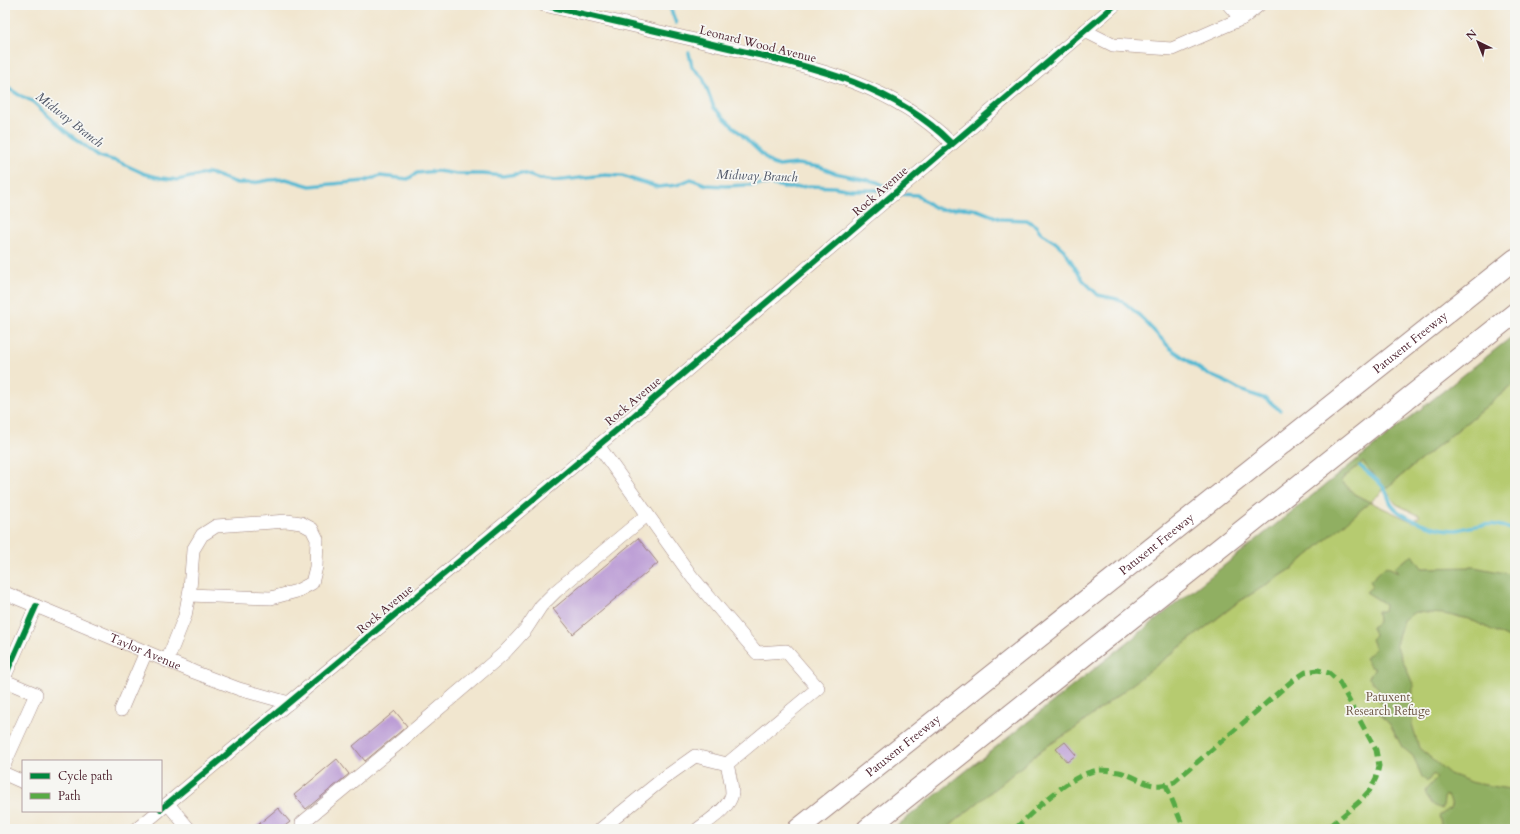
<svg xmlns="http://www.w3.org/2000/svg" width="1520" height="834" viewBox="0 0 1520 834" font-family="Cardo,serif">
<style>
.green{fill:#b6cb70;stroke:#80754e}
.forest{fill:#90af62;stroke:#6d6746}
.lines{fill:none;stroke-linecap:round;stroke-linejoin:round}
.stream{stroke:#54b9d3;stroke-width:3.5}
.building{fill:#bc9dd5}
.minor-casing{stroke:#9e827d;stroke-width:14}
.highway-casing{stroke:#9e827d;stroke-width:22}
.minor{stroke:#fff;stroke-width:13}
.highway{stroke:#fff;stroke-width:20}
.quiet{stroke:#57aa44;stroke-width:5;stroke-dasharray:10 5;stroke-linecap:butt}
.cycleway-casing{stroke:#f6f6f2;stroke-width:8}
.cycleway{stroke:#00873e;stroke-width:6}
.labels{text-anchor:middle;stroke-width:3.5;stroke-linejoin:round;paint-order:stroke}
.street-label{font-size:12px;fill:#4a1f2b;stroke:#f6f6f2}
.park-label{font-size:12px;fill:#6a5340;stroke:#f6f6f2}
.water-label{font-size:13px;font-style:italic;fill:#4e5566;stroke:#f6f6f2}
</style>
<rect width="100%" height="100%" fill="#f6f6f2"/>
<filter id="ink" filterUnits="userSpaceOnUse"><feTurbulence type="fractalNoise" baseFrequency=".025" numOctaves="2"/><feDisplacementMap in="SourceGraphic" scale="8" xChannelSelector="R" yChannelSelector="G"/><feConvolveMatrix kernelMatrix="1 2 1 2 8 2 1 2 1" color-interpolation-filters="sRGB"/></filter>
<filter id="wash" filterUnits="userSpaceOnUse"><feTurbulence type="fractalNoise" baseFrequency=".012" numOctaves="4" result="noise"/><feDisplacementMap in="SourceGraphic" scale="16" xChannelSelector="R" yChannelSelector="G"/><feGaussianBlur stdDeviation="0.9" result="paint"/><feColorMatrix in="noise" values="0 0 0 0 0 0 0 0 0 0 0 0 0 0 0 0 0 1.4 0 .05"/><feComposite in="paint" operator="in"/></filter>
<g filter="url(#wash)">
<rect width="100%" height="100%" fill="#f1e6cf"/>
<path class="green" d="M1515,383v446h-569l98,-81 29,-18 164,-127 56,-35 76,-66 -15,-8 -13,-14 22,-18 21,25 -2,5 -12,10 43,20 7,-6 -24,-12 -11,-15z"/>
<g class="forest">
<path d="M1515,334v49l-130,106 -22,-27 -22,18 13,14 16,8 -77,66 -56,35 -164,127 -29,18 -98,81h-53z"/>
<path d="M1413,555l9,13 52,-1 41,8v64h-4l-42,-20 -26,-5 -28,-2 -12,8 -7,25 17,39 -1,40 7,24 31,26 24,9 41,7v39h-79l5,-5 -2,-8 13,-9 -2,-8 -4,-4 -2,3 -1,11c-10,-2 -15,-8 -18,-18l12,-14 -4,-3 -6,8 -5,-5 -9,-21 -11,-9 -11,-21 -13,-15 4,-6 -7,-12 4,-4 -11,-12 8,-9 -5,-1 -6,-9 10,-9 -4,-10 4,-4 -3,-8 6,-5 -1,-11h7l1,-7 -19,-12 7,-6 -3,-5 16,-15 12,6 -4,-5z"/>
</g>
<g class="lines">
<g class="stream">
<path d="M669,5l7,18"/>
<path d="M689,53l3,14 11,11 11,30 57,55 8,3 18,-2 23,3 15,6 42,9 17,9"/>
<path d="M5,86l14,9 13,6 33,30 34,25 20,6 26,12 16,4 17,2 31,-7 28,10h16l17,-3 16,-1 24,7 55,-5 15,-5 28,3 9,-6 20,-2 20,3h26l20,2 19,-3 18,6 15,2 49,-6 18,1 36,11 19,-2 14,-6 16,6 18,1 44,-2 20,4 21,-2 24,1 17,3h25l13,2"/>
<path d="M899,194l18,1 15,11 9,4 22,-2 12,1 26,10 26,1 9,6 5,7 14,9 9,8 19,30 15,15 19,4 9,5 13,11 31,33 37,26 15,6 18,10 26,9 14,11"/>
<path d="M1360,466c8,7 17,13 23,21 7,9 4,17 16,25 14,10 39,18 56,18 5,0 10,-2 15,-3 19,-4 27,-4 45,4"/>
</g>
</g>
<g id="blocks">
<g class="building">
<path d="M638,538l20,25 -85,71 -20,-25z"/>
<path d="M395,711l12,15 -42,35 -12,-15z"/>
<path d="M1065,742l11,13 -9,7 -11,-13z"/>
<path d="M337,759l12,15 -43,35 -12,-14z"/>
<path d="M278,808l12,14 -9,7h-28z"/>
</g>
</g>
</g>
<g filter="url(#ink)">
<use href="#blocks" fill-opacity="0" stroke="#9e827d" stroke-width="1"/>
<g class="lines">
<defs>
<g id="minor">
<path d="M544,5c56,13 112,26 168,39 84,20 176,35 239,99"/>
<path d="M1229,5l12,14"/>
<path d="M1085,31l28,14 59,4 71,-31 16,-13"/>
<path d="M598,445l94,132 65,76 29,-2 32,37 -91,76"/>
<path id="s1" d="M5,593l189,79 45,17 50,14"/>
<path d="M167,661l18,-45 5,-27 3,-39 9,-15 14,-9 71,-5 14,2 11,6 5,10 -1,28 -4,16 -15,8 -26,7 -82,-3"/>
<path d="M5,676l31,-70"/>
<path d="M5,681l31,13 -31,69"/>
<path d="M121,710l25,-58"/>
<path d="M5,774l18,8"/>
<path d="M168,804l21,25"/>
<path d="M161,809c154,-128 309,-256 463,-385 164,-139 327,-280 491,-419"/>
<path d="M302,823l92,-76 110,-94 22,-24 15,-23 15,-15 91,-76"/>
<path d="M137,829l22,-18"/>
<path d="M601,829l63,-51 31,-22 32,8"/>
<path d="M698,829c10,-8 33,-22 34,-36 0,-9 -3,-20 -5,-29"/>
</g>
<g id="highway">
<path id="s2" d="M798,829l717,-570"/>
<path d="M867,829l648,-516"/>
</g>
</defs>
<use href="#minor" class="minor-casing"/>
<use href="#highway" class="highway-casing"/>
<use href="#minor" class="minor"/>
<use href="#highway" class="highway"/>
<g class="quiet">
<path d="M1166,785l16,39 4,5"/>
<path d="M1015,829c20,-19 57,-57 85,-59 6,0 13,1 19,2 22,5 29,20 55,10l119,-102 13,-8 12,-2 11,3 10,9 37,68 3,16 -3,12 -6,12 -11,12 -32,27"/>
</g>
<defs>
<g id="cycleway">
<path d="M544,5c56,13 112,26 168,39 84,20 176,35 239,99"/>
<path d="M5,676l31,-70"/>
<path d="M161,809c154,-128 309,-256 463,-385 164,-139 327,-280 491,-419"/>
</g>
</defs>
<use href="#cycleway" class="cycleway-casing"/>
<use href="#cycleway" class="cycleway"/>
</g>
</g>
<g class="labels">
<g class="street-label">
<text transform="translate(758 44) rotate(14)" y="4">Leonard Wood Avenue</text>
<text transform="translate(880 191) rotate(-41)" y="4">Rock Avenue</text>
<text dy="4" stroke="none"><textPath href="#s2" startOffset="782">Patuxent Freeway</textPath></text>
<text transform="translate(633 401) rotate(-40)" y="4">Rock Avenue</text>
<text dy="4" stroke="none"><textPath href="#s2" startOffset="458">Patuxent Freeway</textPath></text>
<text transform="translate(385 609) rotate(-40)" y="4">Rock Avenue</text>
<text dy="4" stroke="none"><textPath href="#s1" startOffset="152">Taylor Avenue</textPath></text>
<text dy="4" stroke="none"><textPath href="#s2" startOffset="134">Patuxent Freeway</textPath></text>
</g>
<g class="park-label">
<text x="1388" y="701">Patuxent<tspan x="1388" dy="14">Research Refuge</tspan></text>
</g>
<g class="water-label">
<text transform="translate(70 119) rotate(38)" y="5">Midway Branch</text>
<text transform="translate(757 175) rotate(2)" y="5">Midway Branch</text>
</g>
</g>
<rect width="1520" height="834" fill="none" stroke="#f6f6f2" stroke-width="20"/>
<rect x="22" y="760" width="140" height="52" fill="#f6f6f2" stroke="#b1a0a2"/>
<rect x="30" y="773" width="20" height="6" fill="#00873e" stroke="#b1a0a2"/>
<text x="58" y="780" font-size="12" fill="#4a1f2b">Cycle path</text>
<rect x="30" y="793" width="20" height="6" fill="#57aa44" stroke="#b1a0a2"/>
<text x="58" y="800" font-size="12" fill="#4a1f2b">Path</text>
<g transform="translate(1478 42) rotate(317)" stroke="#f6f6f2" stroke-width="3" paint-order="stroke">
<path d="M0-3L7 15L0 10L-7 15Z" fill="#4a1f2b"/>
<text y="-6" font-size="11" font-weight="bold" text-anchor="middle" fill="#4a1f2b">N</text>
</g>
</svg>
